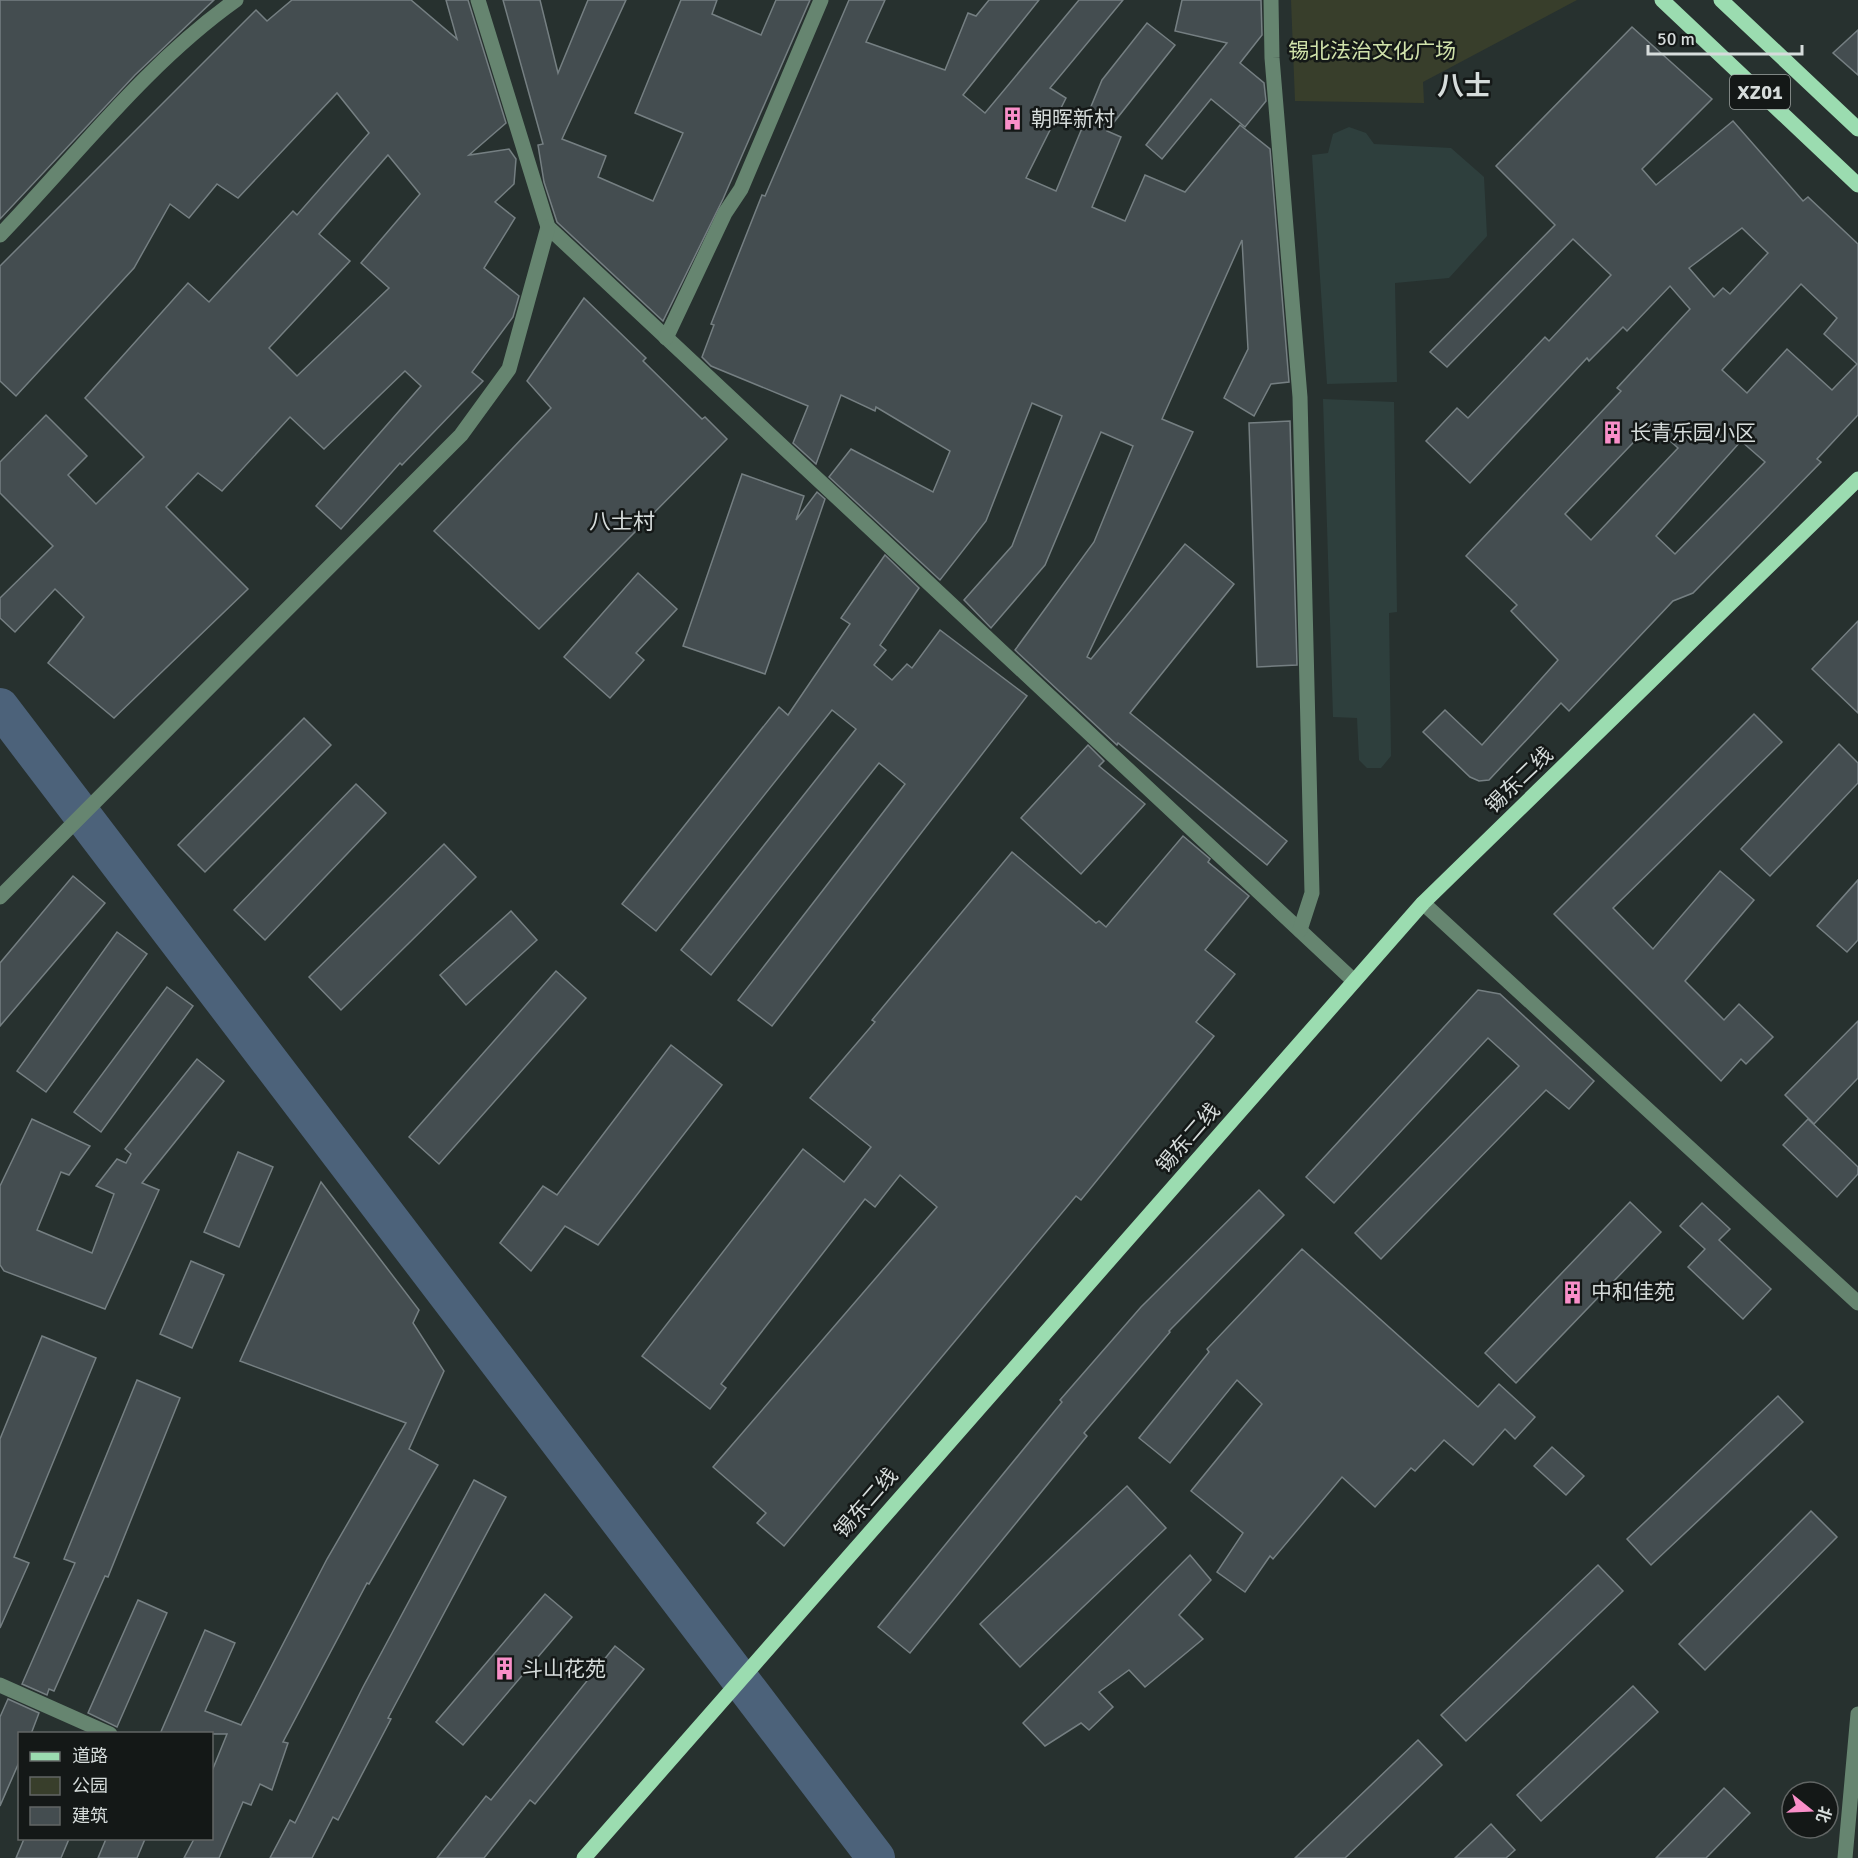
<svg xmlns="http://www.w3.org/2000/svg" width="1858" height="1858" viewBox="0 0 1858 1858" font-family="Signika,'Noto Sans SC',sans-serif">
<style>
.built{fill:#2e3f3d}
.green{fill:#383e2b}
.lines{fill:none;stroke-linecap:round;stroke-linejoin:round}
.river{stroke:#4c627a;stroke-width:38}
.building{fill:#444d50;stroke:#757f82;stroke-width:1.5;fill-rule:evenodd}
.minor{stroke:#668570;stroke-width:15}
.major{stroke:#9bdcb0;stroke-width:15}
.labels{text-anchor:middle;stroke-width:5;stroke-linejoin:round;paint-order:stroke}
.shield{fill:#141817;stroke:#9ca1a0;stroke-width:1.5}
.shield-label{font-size:20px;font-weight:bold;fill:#d6dcdb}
.park-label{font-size:21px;fill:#d0e2aa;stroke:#141817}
.poi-label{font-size:21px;fill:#d6dcdb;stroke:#141817;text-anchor:start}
.street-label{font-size:21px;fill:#d6dcdb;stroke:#141817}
.neighbourhood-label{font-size:22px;fill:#d6dcdb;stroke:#141817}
.district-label{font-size:27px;font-weight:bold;fill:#d6dcdb;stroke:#141817}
</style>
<rect width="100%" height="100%" fill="#27312f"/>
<g class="built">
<path d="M1349,127l17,6 8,11 77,4 33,29 3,59 -38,42 -54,5 2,99 -70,2 -15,-229 16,-2 5,-19z"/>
<path d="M1323,399l71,3 3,210 -8,1 2,143 -10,12h-14l-8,-8 -2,-42 -24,-1z"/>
</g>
<path class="green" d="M1291,0h286l-154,82 1,21 -129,-2z"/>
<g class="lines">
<path class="river" d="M0,707l876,1151"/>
</g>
<g class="building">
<path d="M0,0h214l-79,75 -135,144z"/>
<path d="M292,0h119l46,39 -11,-39h22l38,123 -37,32 40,-6 7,10 -2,25 -19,18 20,16 -31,50 35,28 -6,21 -41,55 11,9 -81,84 -2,-2 -59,66 -25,-23 105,-120 -16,-15 -81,78 -34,-32 -68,74 -24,-18 -32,34 82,82 -134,129 -66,-55 36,-46 -29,-28 -40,43 -15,-14v-20l53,-52 -53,-53v-31l46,-47 41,41 -19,19 28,29 48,-47 -59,-59 103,-115 21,19 84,-91 4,4 72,-82 -32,-40 -99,105 -21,-14 -28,34 -19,-14 -36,64 -118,128 -16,-15v-115l256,-256 11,11zM388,155l32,39 -59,69 28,25 -92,88 -28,-28 81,-87 -31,-27z"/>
<path d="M503,0h37l18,73 30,-73h38l-64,139 44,17 -8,21 55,24 30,-68 -48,-20 46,-113h36l-5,14 49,21 15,-35h34l-87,199 -60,122 -106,-99 -13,-40 -6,-37 5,-1z"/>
<path d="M849,0h36l-19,42 79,28 23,-57 8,3 13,-16h50l-76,95 22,18 94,-113h44l-73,88 16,10 -40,80 30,13 46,-111 45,-57 28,22 -68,86 14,6 -29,70 33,14 20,-46 40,17 55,-67 30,24 19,233 -18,2 -17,32 -30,-18 24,-49 -6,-109 -80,179 31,13 -106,225 4,2 94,-115 49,40 -104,129 157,128 -20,24 -149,-122 -1,2 -102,-95 79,-108 39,-96 -32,-14 -56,133 -54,63 -27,-28 48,-54 50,-130 -30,-13 -46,118 -46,59 -111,-103 22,-28 82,43 17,-41 -74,-44 -1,4 -34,-16 -25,69 -23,-21 15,-37 -97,-40 -9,-9 12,-32 -3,-1 51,-129 3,1z"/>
<path d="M1182,0h79l1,35 -22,28 24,20 2,18 -21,26 -34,-28 -49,60 -16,-14 81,-102 -52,-12z"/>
<path d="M1632,27l80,72 -70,70 14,16 77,-64 70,80 5,-4 50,47v171l-41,44 4,3 -128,131 -20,8 -104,110 -8,-8 -72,77 -10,1 -9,-4 -47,-45 22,-22 37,35 76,-85 -47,-49 6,-6 -51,-49 155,-165 -4,-3 73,-79 -20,-23 -43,45 -4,-4 -34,34 -2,-3 -117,125 -44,-42 31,-33 11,10 77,-81 4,4 62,-66 -38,-36 -126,128 -17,-15 125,-127 -59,-59zM1742,228l26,25 -38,41 -7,-6 -9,9 -25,-29zM1801,284l36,34 -13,16 33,30 -25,26 -45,-41 -40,44 -25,-23zM1651,424l27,24 -87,92 -26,-26zM1741,441l24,21 -90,92 -19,-18z"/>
<path d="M1858,30v45l-25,-22z"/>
<path d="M584,298l62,60 -3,3 59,58 3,-2 22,22 -188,190 -105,-98 117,-123 -24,-27z"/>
<path d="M1290,421l7,244 -40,2 -8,-244z"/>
<path d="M742,474l62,22 -8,24 21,-28 8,7 -60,175 -82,-28z"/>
<path d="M885,555l34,33 -39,57 6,5 -12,15 18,15 15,-16 5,4 28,-38 87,66 -255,330 -34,-26 167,-216 -26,-21 -168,212 -30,-25 175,-221 -24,-19 -176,221 -34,-27 157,-197 9,8 62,-91 -9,-6z"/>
<path d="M638,573l39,36 -41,44 8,7 -34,38 -46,-41z"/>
<path d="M1858,621v92l-46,-44z"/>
<path d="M1754,714l28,28 -169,166 40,41 67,-78 34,29 -69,81 39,39 15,-16 34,33 -27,27 -5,-5 -20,22 -167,-167z"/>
<path d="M304,718l27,27 -126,127 -27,-27z"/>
<path d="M1839,744l19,19v20l-88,93 -29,-27z"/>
<path d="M1088,745l16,16 -5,5 46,38 -64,70 -60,-56z"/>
<path d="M356,784l30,29 -121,127 -31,-30z"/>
<path d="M1183,836l27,23 -2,3 41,34 -44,54 30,24 -39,48 18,14 -133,164 -5,-4 -292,350 -27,-23 9,-10 -53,-46 224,-260 -37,-32 -25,32 -10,-8 -144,185 5,4 -16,21 -68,-53 161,-207 41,33 27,-35 -61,-49 65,-76 -3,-2 140,-168 84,71 3,-2 7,6z"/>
<path d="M444,844l32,33 -135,133 -32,-33z"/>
<path d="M73,876l32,27 -105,123v-63z"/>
<path d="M1858,880v60l-11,12 -30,-26z"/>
<path d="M511,911l26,29 -71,65 -26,-30z"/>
<path d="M117,932l30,22 -101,138 -29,-21z"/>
<path d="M556,971l30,27 -147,166 -30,-27z"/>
<path d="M167,987l26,19 -92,126 -27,-20z"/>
<path d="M1478,990l22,4 94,87 -25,28 -23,-19 -165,169 -26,-26 164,-167 -31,-28 -154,165 -28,-26z"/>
<path d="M1858,1021v57l-44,46 -29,-29z"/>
<path d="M671,1045l51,40 -124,160 -33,-19 -34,45 -31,-28 43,-57 14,9z"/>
<path d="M197,1059l27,22 -82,102 17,7 -54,119 -101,-38 -4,-6v-79l32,-67 58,27 -21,29 -8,-3 -24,58 55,23 22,-59 -18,-8 21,-27 9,4 5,-9 -6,-5z"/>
<path d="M1808,1119l50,48v7l-21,23 -54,-52z"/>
<path d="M238,1152l35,15 -34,80 -35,-15z"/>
<path d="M321,1182l98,128 -6,13 31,48 -35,78 29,16 -69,119 -2,-1 -84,159 5,1 -16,47 -12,-6 -9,21 -8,-3 -24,56h-35l10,-19h18v-68l15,-37h-67l45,-104 30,13 -30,68 36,14 86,-166 79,-136 -166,-62z"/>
<path d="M1259,1190l25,25 -115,116 1,1 -86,101 3,3 -177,217 -32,-26 184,-225 -2,-2 81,-93z"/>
<path d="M1630,1202l31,30 -145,151 -31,-30z"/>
<path d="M1702,1203l28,26 -11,11 52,49 -28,30 -55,-52 17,-18 -25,-23z"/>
<path d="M1302,1249l176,158 21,-23 36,33 -20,22 -10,-10 -32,36 -29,-25 -29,31 -4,-3 -36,39 -33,-30 -69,82 -3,-3 -25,36 -28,-20 26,-39 -52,-42 71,-87 -25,-24 -67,83 -31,-25 70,-86 -2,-3z"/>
<path d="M191,1261l33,14 -32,73 -32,-14z"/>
<path d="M42,1336l54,22 -82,199 15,6 -29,65v-189z"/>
<path d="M137,1380l43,18 -72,179 -3,-1 -51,115 -5,-2 -2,6 -25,-11 53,-121 -11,-4z"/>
<path d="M1778,1396l25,26 -152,143 -24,-26z"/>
<path d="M1552,1447l32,29 -18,19 -32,-29z"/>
<path d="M474,1480l32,17 -118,221 3,1 -53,101 -5,-3 -21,41h-42l20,-38 5,3 68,-136z"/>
<path d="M1127,1486l39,42 -146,139 -40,-43z"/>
<path d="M1811,1511l26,26 -132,133 -26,-26z"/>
<path d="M1190,1555l21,25 -32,35 24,24 -58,48 -16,-17 -30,22 14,15 -24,23 -8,-7 -36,23 -22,-23z"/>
<path d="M1598,1565l25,26 -157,150 -25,-26z"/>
<path d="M545,1594l27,23 -109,128 -27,-23z"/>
<path d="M138,1600l29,13 -50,114 -29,-14z"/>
<path d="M615,1646l29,23 -109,135 -5,-4 -46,58h-47l49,-62 5,4z"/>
<path d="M1633,1686l25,26 -117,109 -24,-26z"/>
<path d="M8,1699l31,14 -8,21h-11v26l-20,46v-89z"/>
<path d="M1418,1740l24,25 -97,93h-50z"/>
<path d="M1724,1788l26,25 -44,45h-50z"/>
<path d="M1491,1824l24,26 -9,8h-51z"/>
<path d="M24,1839h45l-8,19h-45z"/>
<path d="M106,1839h39l-8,19h-39z"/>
</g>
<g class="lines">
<g class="minor">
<path d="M478,0l70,227 806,754"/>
<path d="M1271,0l1,58 28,339 12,496 -12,37"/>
<path d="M0,235c77,-80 146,-171 236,-235"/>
<path d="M666,338l59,-125 16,-24 80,-189"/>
<path d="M0,897l461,-462 48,-66 39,-142"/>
<path d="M1423,903l435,400"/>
<path d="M0,1685l110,49"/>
<path d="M1845,1858l13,-144"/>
</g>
<g class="major">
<path d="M1662,0l196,185"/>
<path d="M1721,0l137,129"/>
<path d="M584,1858l839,-955 435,-424"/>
</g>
</g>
<defs>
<symbol id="building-bare" viewBox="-9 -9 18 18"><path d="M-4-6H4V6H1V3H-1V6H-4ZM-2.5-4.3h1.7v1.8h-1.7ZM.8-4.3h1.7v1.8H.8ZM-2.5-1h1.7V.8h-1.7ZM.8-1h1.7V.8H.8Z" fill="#f98fc9" stroke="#141817" stroke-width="2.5" paint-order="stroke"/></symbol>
</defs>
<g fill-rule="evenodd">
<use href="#building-bare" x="996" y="102" width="33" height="33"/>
<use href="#building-bare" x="1596" y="416" width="33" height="33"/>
<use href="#building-bare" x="1556" y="1276" width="33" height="33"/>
<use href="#building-bare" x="488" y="1652" width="33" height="33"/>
</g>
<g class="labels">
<rect class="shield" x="1730" y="75" width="60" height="34" rx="4.5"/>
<g class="shield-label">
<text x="1760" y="99">XZ01</text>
</g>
<g class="park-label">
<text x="1372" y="58">锡北法治文化广场</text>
</g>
<g class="poi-label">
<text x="1031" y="126">朝晖新村</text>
<text x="1630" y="440">长青乐园小区</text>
<text x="1591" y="1299">中和佳苑</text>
<text x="522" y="1676">斗山花苑</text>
</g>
<g class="street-label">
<text transform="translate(1519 780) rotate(-44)" y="7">锡东二线</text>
<text transform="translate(1188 1138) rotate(-49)" y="7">锡东二线</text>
<text transform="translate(866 1503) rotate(-49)" y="7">锡东二线</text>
</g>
<g class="neighbourhood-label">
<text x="622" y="529">八士村</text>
</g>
<g class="district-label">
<text x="1464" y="95">八士</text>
</g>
</g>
<rect x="18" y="1732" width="195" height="108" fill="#141817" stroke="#626665" stroke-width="1.5"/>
<rect x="30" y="1752" width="30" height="9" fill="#9bdcb0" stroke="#626665" stroke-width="1.5"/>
<text x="72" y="1762" font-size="18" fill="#d6dcdb">道路</text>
<rect x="30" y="1777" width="30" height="18" fill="#383e2b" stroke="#626665" stroke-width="1.5"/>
<text x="72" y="1792" font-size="18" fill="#d6dcdb">公园</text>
<rect x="30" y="1807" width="30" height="18" fill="#444d50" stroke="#626665" stroke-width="1.5"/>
<text x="72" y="1822" font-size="18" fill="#d6dcdb">建筑</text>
<g transform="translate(1810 1810) rotate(108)"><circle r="28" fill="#141817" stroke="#626665" stroke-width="1.5"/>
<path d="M0-4.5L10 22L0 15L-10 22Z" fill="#f98fc9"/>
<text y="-9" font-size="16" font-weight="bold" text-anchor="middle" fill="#d6dcdb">北</text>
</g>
<path d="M1648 45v9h154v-9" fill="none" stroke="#d6dcdb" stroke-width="3"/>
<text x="1657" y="45" font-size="18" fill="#d6dcdb" stroke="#141817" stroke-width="4.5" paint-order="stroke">50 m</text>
</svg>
